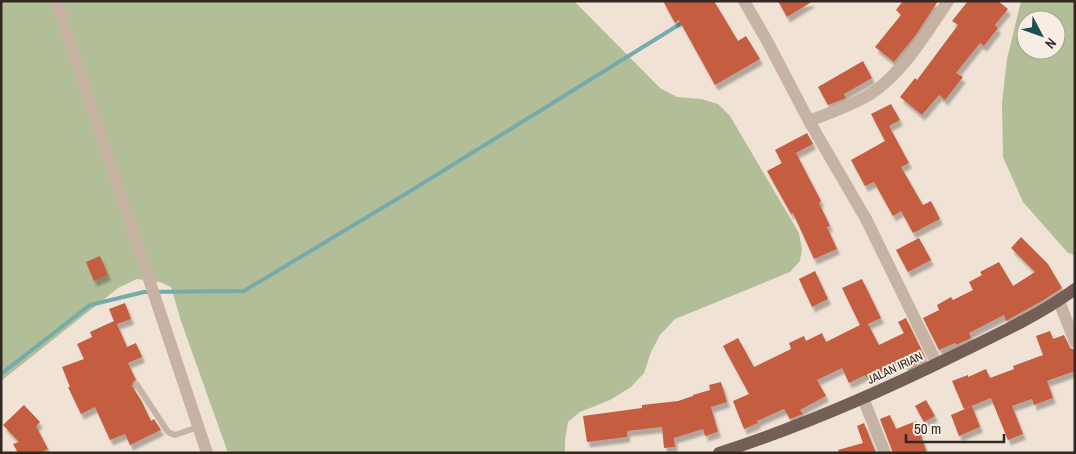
<svg xmlns="http://www.w3.org/2000/svg" width="1076" height="454" viewBox="0 0 1076 454" font-family="'Archivo Narrow',sans-serif">
<style>
.green{fill:#b2be97;fill-rule:evenodd}
.lines{fill:none;stroke-linecap:round;stroke-linejoin:round}
.stream{stroke:#76abac;stroke-width:4}
.building{fill:#c55d3f;filter:url(#shadow)}
.lane{stroke:#c7b3a3;stroke-width:6}
.street{stroke:#c7b3a3;stroke-width:12}
.primary{stroke:#745f56;stroke-width:12}
.labels{text-anchor:middle;stroke-width:4;stroke-linejoin:round;paint-order:stroke}
.street-label{font-size:12px;fill:#322925;stroke:#f8ede2}
</style>
<defs>
<filter id="shadow"><feDropShadow dx="3" dy="5.5" stdDeviation="1" flood-color="#0004"/></filter>
</defs>
<rect width="100%" height="100%" fill="#f0e3d6"/>
<g class="green">
<path d="M1,1h573l86,87 17,9 24,2 17,5 12,12 69,117 3,16 -2,12 -10,11 -115,47 -15,16 -9,17 -7,21 -13,14 -21,13 -30,12 -12,10 -3,18v13h-337l-47,-132 -10,-34 -11,-5 -23,-3 -19,9 -117,93z"/>
<path d="M1021,1h54v254l-7,-2 -45,-51 -20,-45 -1,-54 5,-44zM1026,20h30v30h-30z"/>
</g>
<g class="lines">
<path class="stream" d="M1,374l89,-69 54,-13 100,-1 168,-101 273,-169"/>
</g>
<g class="building">
<path d="M663,1h51l24,40 8,-5 14,23 -45,26 -36,-65 -4,3z"/>
<path d="M778,1h35l-26,16z"/>
<path d="M903,1h35l-22,34 -22,27 -19,-15 26,-32 -5,-5z"/>
<path d="M968,1h30l10,8 -13,16 3,3 -14,18 -4,-3 -24,30 7,4 -18,23 -6,-5 -17,20 -22,-18 15,-19 2,2 41,-55 -6,-4z"/>
<path d="M863,61l9,17 -28,16 2,4 -18,7 -10,-18z"/>
<path d="M891,104l9,16 -11,6 20,37 -8,4 22,38 8,-4 9,18 -27,14 -12,-22 -8,5 -19,-34 -9,4 -14,-26 34,-19 -14,-27z"/>
<path d="M807,133l6,11 -17,9 25,48 -2,2 11,23 -3,1 10,22 -23,10 -21,-46 -2,1 -24,-43 15,-8 -7,-13z"/>
<path d="M1021,237l27,27 14,24 -20,13 -36,20 -2,-6 -35,18 2,5 -15,7 -1,-2 -16,7 -16,-32 16,-8 -2,-5 14,-8 2,3 20,-10 -4,-8 13,-7 -2,-3 19,-10 14,24 22,-14 -24,-24z"/>
<path d="M919,238l12,22 -23,12 -12,-22z"/>
<path d="M100,256l8,19 -14,6 -8,-19z"/>
<path d="M815,271l13,28 -16,8 -13,-28z"/>
<path d="M862,279l19,39 -13,6 11,21 25,-12 -6,-11 8,-4 19,39 -9,5 1,2 -10,5 -4,-8 -35,19 -3,-5 -16,8 -7,-15 -25,12 9,16 -26,14 3,4 -13,5 -6,-10 -27,12 1,2 -14,6 -11,-28 16,-7 -26,-48 15,-8 16,29 37,-18 -2,-6 15,-7 2,5 16,-8 4,9 34,-17 -18,-37z"/>
<path d="M125,303l6,16 -14,5 10,23 9,-4 6,14 -14,6 8,17 -3,2 -1,4 9,14 10,21 3,-2 7,11 -31,15 -5,-11 -15,6 -15,-33 -14,7 -13,-27h2l-8,-20 22,-8 -7,-15 15,-7 -2,-5 24,-11 -5,-12z"/>
<path d="M1050,331l3,8 11,-4 6,13 5,2v21l-28,10 6,17 -19,7 -2,-6 -20,7 11,28 -15,6 -17,-42 -27,11 -12,-28 16,-6v2l18,-8 4,9 24,-9 -1,-3 30,-11 -7,-19z"/>
<path d="M721,382l6,20 -16,5 7,25 -13,4 -2,-7 -29,9 1,9 -11,1 -2,-21 -35,4v6l-40,5 -4,-26 59,-8v-3l36,-4 15,-5v-1l17,-5 -1,-5z"/>
<path d="M926,400l9,16 -11,6 -9,-16z"/>
<path d="M24,405l16,17 -4,4 12,23 -8,4h-22l-5,-9 6,-2 -16,-17z"/>
<path d="M972,406l8,21 -21,9 -8,-21z"/>
<path d="M890,415l6,14 20,-8 11,32h-34l-13,-34z"/>
<path d="M864,423l12,30h-37l-1,-3 25,-7 -6,-17z"/>
</g>
<g class="lines">
<path class="lane" d="M137,385l31,47 7,3 23,-8"/>
<g class="street">
<path d="M56,1l151,452"/>
<path d="M744,1l22,38 43,82 57,98 71,145"/>
<path d="M809,121c20,-8 42,-15 60,-26 34,-22 57,-61 79,-94"/>
<path d="M1059,301l16,41"/>
<path d="M863,398l22,55"/>
</g>
<path class="primary" d="M719,453c81,-26 159,-60 236,-98 41,-20 83,-39 120,-66"/>
</g>
<g class="labels">
<g class="street-label">
<text transform="translate(895 368) rotate(-25)" y="4">JALAN IRIAN</text>
</g>
</g>
<rect width="1076" height="454" fill="none" stroke="#322925" stroke-width="5"/>
<g transform="translate(1041 35) rotate(131)"><circle r="24" fill="#f8ede2" stroke="#a99f96"/>
<path d="M0-4L9 19L0 12L-9 19Z" fill="#1b5053"/>
<text y="-8" font-size="14" font-weight="bold" text-anchor="middle" fill="#322925">N</text>
</g>
<path d="M906 434v8h98v-8" fill="none" stroke="#322925" stroke-width="2.5"/>
<text x="914" y="434" font-size="15" fill="#322925" stroke="#f8ede2" stroke-width="4" paint-order="stroke">50 m</text>
</svg>
